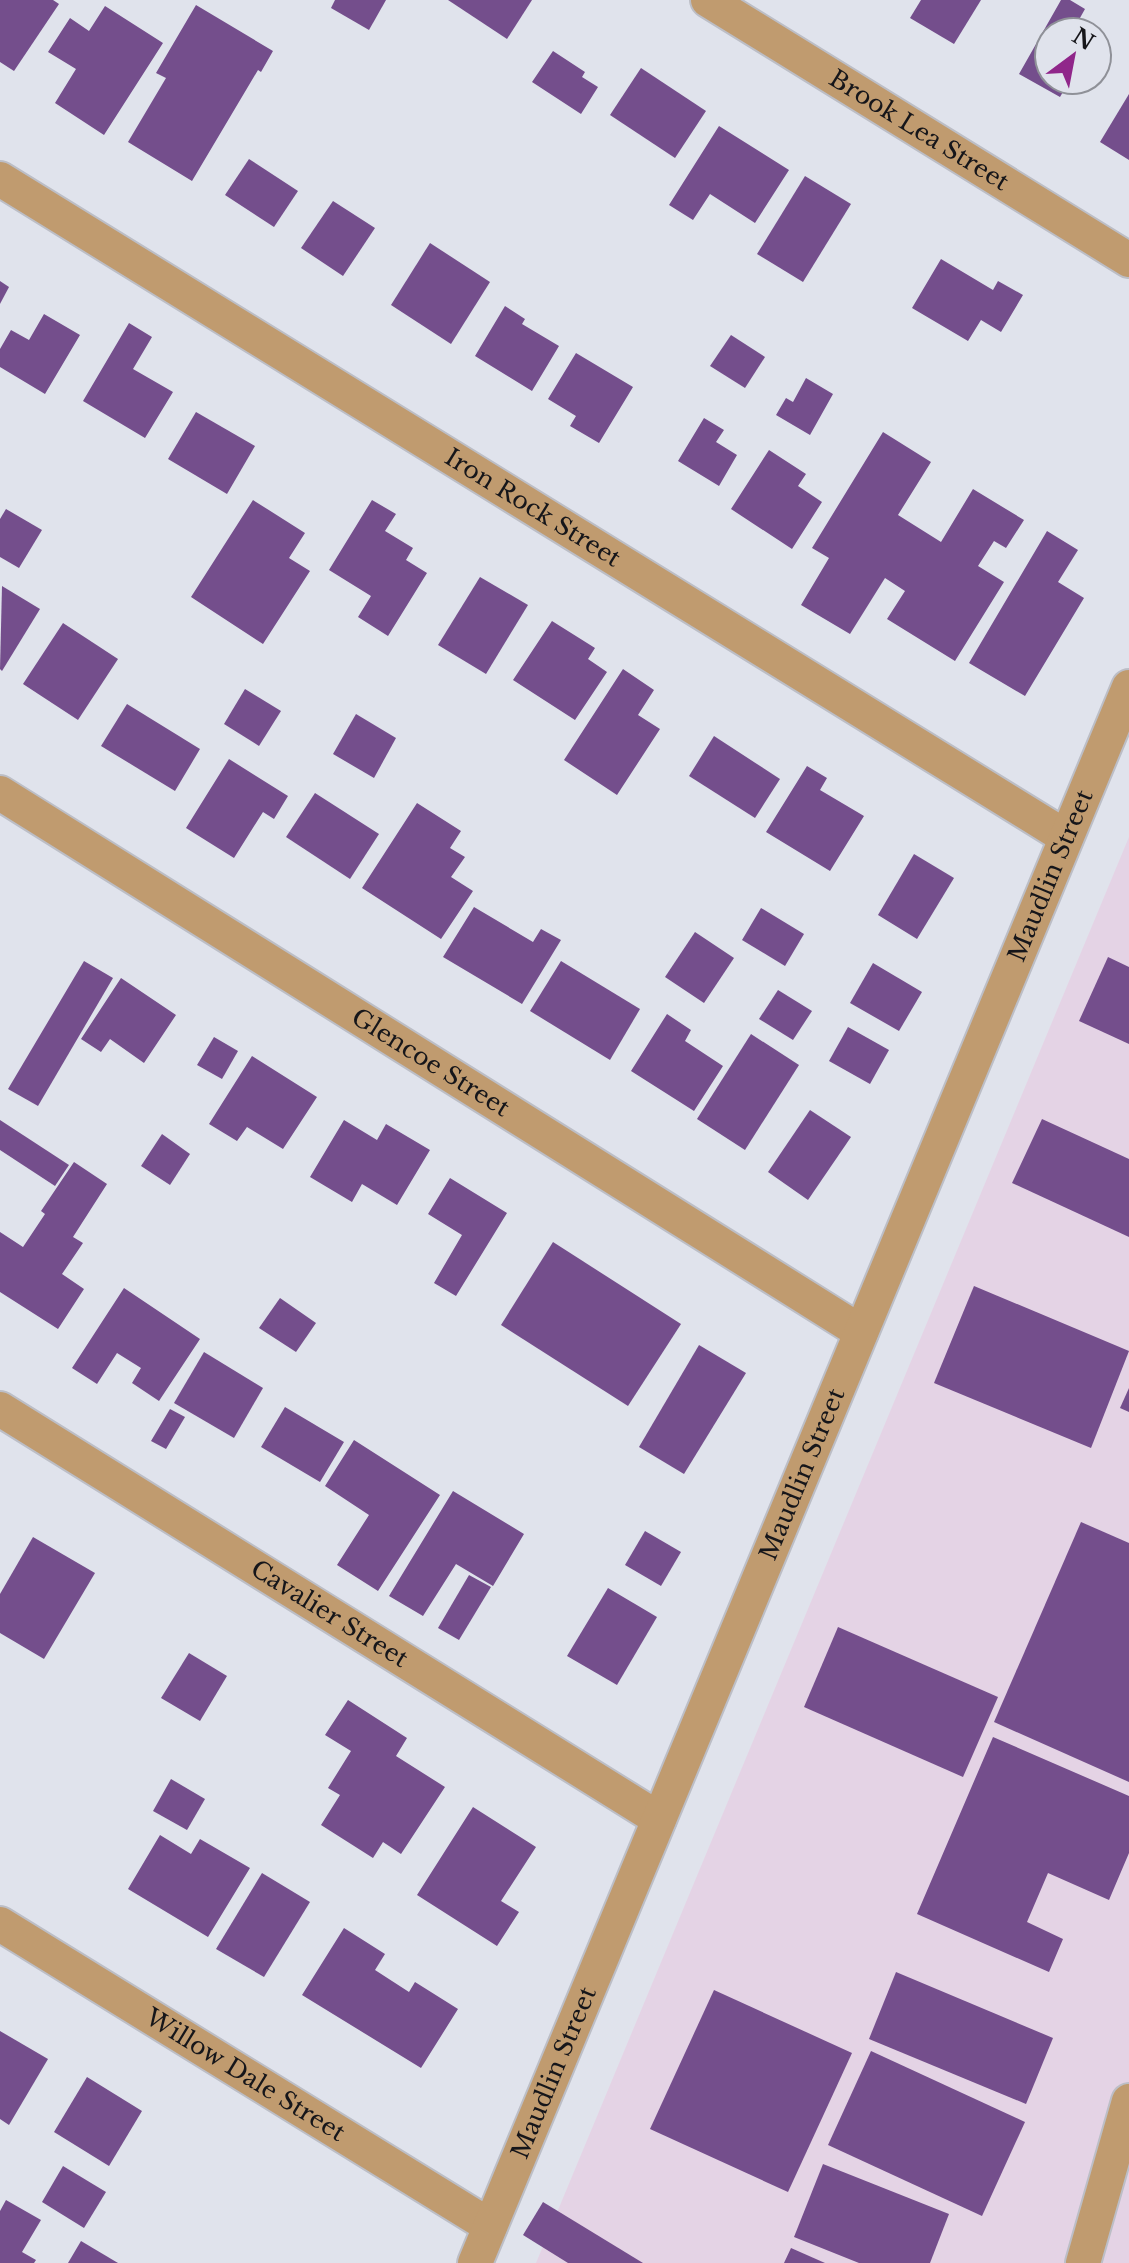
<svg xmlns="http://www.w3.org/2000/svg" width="1129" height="2263" viewBox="0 0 1129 2263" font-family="'Libre Baskerville',serif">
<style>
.industrial{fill:#e4d3e5}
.building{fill:#744e8c}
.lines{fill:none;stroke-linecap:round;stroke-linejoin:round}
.street-casing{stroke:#bcbec6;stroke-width:38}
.street{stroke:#c09b6f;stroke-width:34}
.labels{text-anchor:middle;stroke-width:8;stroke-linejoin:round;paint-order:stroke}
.street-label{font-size:24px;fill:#16161a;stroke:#e0e3ec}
</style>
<rect width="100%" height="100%" fill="#e0e3ec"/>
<path class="industrial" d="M1129,837v1426h-593z"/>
<g class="building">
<path d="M0,0h53l6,4 -45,67 -14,-9z"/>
<path d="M335,0h51l-17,30 -38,-22z"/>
<path d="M448,0h84l-25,39z"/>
<path d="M921,0h60l-27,44 -44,-26z"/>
<path d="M1061,0h9l15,9 -9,16 12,7h-39v48h21l-10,17 -41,-23z"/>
<path d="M196,5l77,46 -12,21 -3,-2 -66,111 -64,-39 38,-64 -10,-5z"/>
<path d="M105,6l58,37 -59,92 -49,-32 21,-34 -28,-17 22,-34 19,13z"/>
<path d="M553,51l32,21 -3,5 16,10 -17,27 -49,-32z"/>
<path d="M641,68l65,43 -31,47 -65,-43z"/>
<path d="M1129,94v66l-29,-18z"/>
<path d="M719,126l70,44 -34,53 -45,-29 -17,26 -24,-15z"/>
<path d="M249,159l49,32 -24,36 -49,-32z"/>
<path d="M805,176l46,28 -48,78 -46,-28z"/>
<path d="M333,201l42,27 -32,48 -42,-28z"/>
<path d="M430,243l60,39 -39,62 -60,-39z"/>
<path d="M941,259l52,31 5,-9 25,14 -22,37 -20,-12 -13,21 -56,-33z"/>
<path d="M0,281l9,6 -9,17z"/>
<path d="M505,306l20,13 -3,5 37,22 -27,45 -57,-35z"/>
<path d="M44,314l36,21 -35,59 -45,-27v-18l11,-19 18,10z"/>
<path d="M129,323l23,14 -19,32 40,23 -28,46 -62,-37z"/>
<path d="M731,335l34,22 -20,31 -35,-22z"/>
<path d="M576,353l57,34 -34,56 -29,-17 6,-10 -28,-17z"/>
<path d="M806,378l27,16 -23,41 -34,-20 10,-17 7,4z"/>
<path d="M196,412l59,34 -28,48 -59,-35z"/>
<path d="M704,418l20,12 -8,12 21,13 -18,31 -41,-25z"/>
<path d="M883,432l48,30 -33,53 43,27 32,-53 51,31 -18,28 -12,-7 -16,25 26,16 -49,79 -68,-42 18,-28 -20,-13 -35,56 -49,-29 28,-47 -17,-10z"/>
<path d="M769,450l37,24 -8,12 24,16 -30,47 -61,-40z"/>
<path d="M253,500l52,33 -16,25 21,13 -47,73 -72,-47z"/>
<path d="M372,500l24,14 -11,17 28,17 -7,12 21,13 -39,63 -30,-19 13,-21 -42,-26z"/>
<path d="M6,509l36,21 -23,38 -19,-11v-38z"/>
<path d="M1047,531l31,19 -20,32 26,16 -59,98 -56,-33z"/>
<path d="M480,577l48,28 -42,69 -48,-29z"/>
<path d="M2,586l38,23 -38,62 -2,-2z"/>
<path d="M552,621l43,27 -7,11 19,13 -32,48 -62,-40z"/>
<path d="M63,623l55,36 -40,61 -55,-36z"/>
<path d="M623,669l31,21 -16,25 22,14 -43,66 -53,-35z"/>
<path d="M245,689l36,22 -22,35 -35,-22z"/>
<path d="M127,704l73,45 -25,42 -74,-45z"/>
<path d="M356,714l40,24 -22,40 -41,-24z"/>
<path d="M714,736l66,43 -25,39 -66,-42z"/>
<path d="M229,759l59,37 -14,23 -11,-7 -29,46 -48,-30z"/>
<path d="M807,766l20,12 -7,12 44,26 -34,55 -64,-39z"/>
<path d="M315,793l64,41 -29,45 -64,-42z"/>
<path d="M417,803l44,28 -11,17 15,9 -14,20 22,14 -32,48 -79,-51z"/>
<path d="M914,854l40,24 -37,61 -39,-24z"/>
<path d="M474,907l59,35 8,-13 20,11 -39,64 -79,-47z"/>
<path d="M761,908l43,26 -19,32 -43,-26z"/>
<path d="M695,932l39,26 -30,45 -39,-26z"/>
<path d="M1108,957l21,10v77l-50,-23z"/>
<path d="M84,961l29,17 -75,128 -30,-17z"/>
<path d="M561,961l79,48 -30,51 -80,-49z"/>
<path d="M873,963l49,29 -23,39 -49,-28z"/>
<path d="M121,978l55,37 -32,48 -34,-24 -9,13 -20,-13z"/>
<path d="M778,990l34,21 -19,29 -34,-21z"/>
<path d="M667,1014l24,16 -6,11 38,25 -29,45 -63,-40z"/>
<path d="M848,1027l41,23 -19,34 -41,-23z"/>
<path d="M751,1034l48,31 -54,85 -48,-31z"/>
<path d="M214,1037l24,14 -16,28 -25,-14z"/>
<path d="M252,1056l65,41 -34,52 -36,-22 -10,14 -28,-17z"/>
<path d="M810,1110l41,27 -43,63 -40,-28z"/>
<path d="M1042,1119l87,40v78l-117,-54z"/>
<path d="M0,1120l69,45 -14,21 -55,-36z"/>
<path d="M344,1120l33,20 9,-16 44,26 -33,55 -35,-21 -10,18 -42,-25z"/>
<path d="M162,1134l28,20 -20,31 -29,-19z"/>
<path d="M74,1162l33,22 -34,53 10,6 -21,31 22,15 -26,40 -58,-37v-60l23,15 22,-33 -4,-3z"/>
<path d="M450,1178l57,35 -51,83 -22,-13 28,-48 -34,-21z"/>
<path d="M553,1242l128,82 -53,82 -127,-81z"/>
<path d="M974,1286l155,65 -38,97 -157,-65z"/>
<path d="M124,1288l76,51 -41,62 -27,-18 9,-15 -24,-15 -20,31 -25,-16z"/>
<path d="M280,1298l36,25 -20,29 -37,-24z"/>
<path d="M699,1345l47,28 -62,101 -45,-27z"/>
<path d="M204,1352l59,36 -29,50 -60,-35z"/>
<path d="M1129,1388v24l-9,-4z"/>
<path d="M285,1407l59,35 -24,40 -59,-35z"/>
<path d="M170,1409l15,8 -19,32 -15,-8z"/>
<path d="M354,1440l86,55 -62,96 -41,-26 32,-50 -44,-29z"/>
<path d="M453,1491l71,43 -31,52 -37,-22 -33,52 -34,-20z"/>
<path d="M1081,1522l48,21v239l-135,-60z"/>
<path d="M645,1531l36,21 -20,34 -36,-21z"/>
<path d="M33,1537l62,36 -51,86 -44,-26v-39z"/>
<path d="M469,1575l22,12 -32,53 -21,-12z"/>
<path d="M608,1588l49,29 -40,68 -50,-29z"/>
<path d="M838,1627l160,70 -35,80 -159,-70z"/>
<path d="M189,1653l38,23 -27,45 -39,-23z"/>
<path d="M348,1700l59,38 -11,18 49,31 -44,67 -18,-12 -10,16 -52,-33 19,-30 -12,-7 23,-37 -26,-16z"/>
<path d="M993,1737l136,59v57l-20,47 -61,-27 -21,49 36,17 -14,33 -132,-58z"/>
<path d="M171,1779l34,20 -18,31 -34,-19z"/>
<path d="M473,1807l63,40 -35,54 18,11 -22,34 -80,-51z"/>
<path d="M160,1835l31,19 9,-15 50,29 -42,69 -80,-48z"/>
<path d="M262,1873l48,29 -46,75 -48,-28z"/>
<path d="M344,1928l41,26 -10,16 34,22 6,-10 43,27 -37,59 -119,-73z"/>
<path d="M896,1972l157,66 -27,66 -157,-65z"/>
<path d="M714,1990l138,63 -64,139 -138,-63z"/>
<path d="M0,2031l48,28 -39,66 -9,-6z"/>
<path d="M871,2051l154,71 -43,94 -154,-71z"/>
<path d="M87,2077l55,34 -33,55 -55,-34z"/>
<path d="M823,2164l126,50 -19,49h-71l-65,-26z"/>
<path d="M63,2166l43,26 -22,36 -42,-26z"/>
<path d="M6,2200l35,20 -19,32 14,8 -2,3h-34v-52z"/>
<path d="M543,2202l100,61h-75l-45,-28z"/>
<path d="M81,2241l37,22h-50z"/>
<path d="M791,2248l34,15h-41z"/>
</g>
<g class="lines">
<defs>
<g id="street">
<path id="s1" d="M708,0l421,260"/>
<path id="s2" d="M0,179l1066,658"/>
<path id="s3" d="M0,793l861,539"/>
<path id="s4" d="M0,1409l659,410"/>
<path id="s5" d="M0,1924l490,302"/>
<path id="s6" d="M475,2263l654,-1576"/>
<path d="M1083,2263l46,-162"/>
</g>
</defs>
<use href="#street" class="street-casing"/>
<use href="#street" class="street"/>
</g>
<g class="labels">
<g class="street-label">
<text dy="8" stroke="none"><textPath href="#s1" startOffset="248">Brook Lea Street</textPath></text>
<text dy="8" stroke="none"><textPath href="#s2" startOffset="626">Iron Rock Street</textPath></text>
<text dy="8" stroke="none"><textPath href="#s6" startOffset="1502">Maudlin Street</textPath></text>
<text dy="8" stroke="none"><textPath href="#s3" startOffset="508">Glencoe Street</textPath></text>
<text dy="8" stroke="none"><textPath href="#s6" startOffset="854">Maudlin Street</textPath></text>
<text dy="8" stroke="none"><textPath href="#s4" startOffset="388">Cavalier Street</textPath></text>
<text dy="8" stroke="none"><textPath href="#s6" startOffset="206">Maudlin Street</textPath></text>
<text dy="8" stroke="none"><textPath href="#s5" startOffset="288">Willow Dale Street</textPath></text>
</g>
</g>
<g transform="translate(1073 56) rotate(32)"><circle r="38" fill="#e0e3ec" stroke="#8f9198" stroke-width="2"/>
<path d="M0-6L14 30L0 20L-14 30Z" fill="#90268a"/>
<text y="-12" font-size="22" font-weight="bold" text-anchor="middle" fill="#16161a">N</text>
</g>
</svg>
